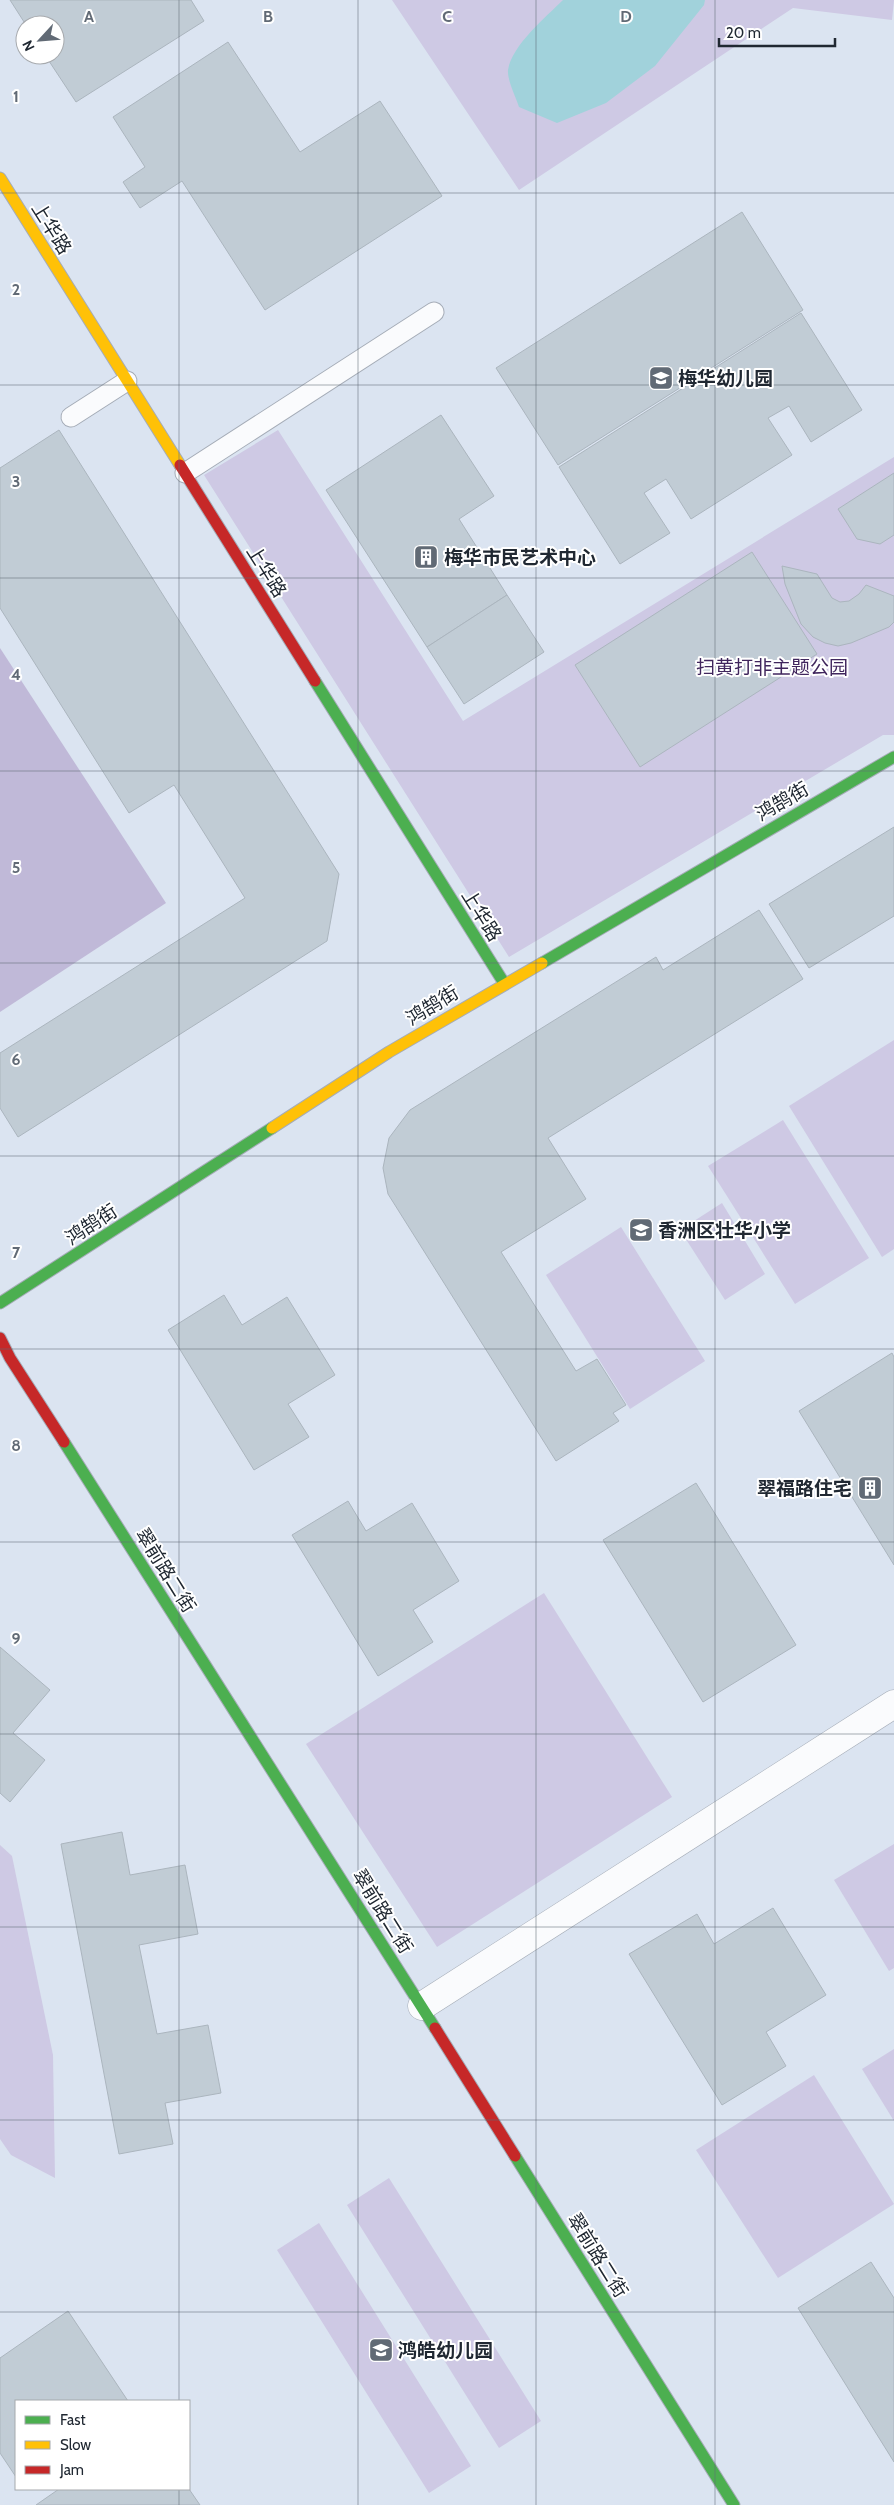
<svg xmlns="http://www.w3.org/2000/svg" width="894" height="2505" viewBox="0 0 894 2505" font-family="Cabin,'Noto Sans SC',sans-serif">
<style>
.green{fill:#cec9e4}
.forest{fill:#c0b9d8}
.water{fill:#a1d2db}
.building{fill:#c1ccd5;stroke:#abb5be}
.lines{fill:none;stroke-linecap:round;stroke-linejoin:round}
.lane-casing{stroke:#a5acb7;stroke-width:21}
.street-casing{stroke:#a5acb7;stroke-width:29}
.fast-casing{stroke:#a5acb7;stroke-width:13}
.slow-casing{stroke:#a5acb7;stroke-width:13}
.jam-casing{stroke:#a5acb7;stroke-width:13}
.lane{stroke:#fafbfd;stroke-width:19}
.street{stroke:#fafbfd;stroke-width:28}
.fast{stroke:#4caf50;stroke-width:11}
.slow{stroke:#ffc107;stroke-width:11}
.jam{stroke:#c62828;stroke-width:11}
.grid{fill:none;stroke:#616a75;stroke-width:1;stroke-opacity:0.55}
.labels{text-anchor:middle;stroke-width:4;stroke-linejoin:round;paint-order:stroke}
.street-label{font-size:19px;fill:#202832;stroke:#fff}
.poi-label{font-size:19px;font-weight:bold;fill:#202832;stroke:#fff;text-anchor:start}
.park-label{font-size:19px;fill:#40265d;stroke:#fff}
.grid-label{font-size:16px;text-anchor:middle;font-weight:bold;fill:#616a75;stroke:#fff;stroke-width:4;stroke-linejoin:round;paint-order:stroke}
</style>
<rect width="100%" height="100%" fill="#dbe4f1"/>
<g class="green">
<path d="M392,0h502l-2,20 -99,-12 -274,182z"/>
<path d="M278,430l185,291 431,-264v278h-11l-374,222 -305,-482z"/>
<path d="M894,1040v209l-12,8 -93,-151z"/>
<path d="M783,1120l86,138 -74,46 -87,-138z"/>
<path d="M722,1203l43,71 -40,26 -45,-70z"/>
<path d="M621,1227l84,134 -75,48 -84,-134z"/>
<path d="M544,1593l128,204 -235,150 -131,-203z"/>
<path d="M894,1844v124l-5,3 -55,-91z"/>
<path d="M0,1845l12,11 41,199 2,123 -44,-23 -11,-16z"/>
<path d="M894,2049v72l-32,-52z"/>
<path d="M814,2075l80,129 -116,74 -82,-128z"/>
<path d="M389,2178l152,243 -42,27 -152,-243z"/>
<path d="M319,2223l152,243 -42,27 -152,-243z"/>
</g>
<path class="forest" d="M0,648l166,255 -166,109z"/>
<path class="water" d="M563,0h142l-1,5 -49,61 -49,37 -49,20 -38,-16c-3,-10 -12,-27 -11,-37 4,-25 38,-53 55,-70z"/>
<g class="building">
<path d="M10,0h181l13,21 -128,81 -31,-47h10v-30h-29z"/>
<path d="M228,42l72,110 80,-51 62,95 -177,114 -83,-129 -42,27 -17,-26 22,-15 -32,-50z"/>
<path d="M742,212l61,98 -245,155 -62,-97z"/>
<path d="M801,313l61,97 -51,32 -22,-36 -21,12 24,37 -101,64 -25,-40 -22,14 26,40 -50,31 -61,-97z"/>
<path d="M441,415l53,81 -35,23 48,76 -80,52 -101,-157z"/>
<path d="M59,430l280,444 -12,67 -309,196 -18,-29v-55l245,-155 -71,-113 -45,28 -129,-205v-140z"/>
<path d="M894,473v62l-14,9 -23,-5 -19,-30z"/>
<path d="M752,552l65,102 -177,113 -65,-102z"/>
<path d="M782,566l35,8 15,24 8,4 9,-1 10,-7 7,-9 28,11v26l-5,5 -38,16 -13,3 -13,-3 -12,-6 -12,-13 -16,-40z"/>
<path d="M507,595l37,57 -80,52 -37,-57z"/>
<path d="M894,827v89l-85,52 -40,-64z"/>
<path d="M759,910l44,69 -255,159 38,61 -85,53 75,119 21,-12 29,46 -13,8 6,8 -63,40 -168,-267 -5,-26 6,-30 21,-28 246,-153 7,13z"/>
<path d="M224,1295l18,30 45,-28 48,78 -47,29 21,33 -55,33 -86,-140z"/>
<path d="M892,1353l2,4v208l-95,-154z"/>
<path d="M696,1483l100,162 -93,57 -100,-162z"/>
<path d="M348,1501l18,30 46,-28 47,78 -46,29 20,32 -55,34 -86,-141z"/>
<path d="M0,1647l50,43 -37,43 32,27 -35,42 -10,-9z"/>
<path d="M122,1832l8,43 55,-10 13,69 -59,11 18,89 51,-9 13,68 -56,10 8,41 -54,10 -58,-310z"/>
<path d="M773,1908l53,87 -60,37 20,34 -64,39 -93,-151 68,-40 17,30z"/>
<path d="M871,2262l23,36v164l-96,-154z"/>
<path d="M68,2311l60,90h-112v76l-16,-24v-95z"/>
<path d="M59,2489h130l11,16h-164z"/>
</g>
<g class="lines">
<defs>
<g id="lane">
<path d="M71,417l56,-36"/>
<path d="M185,473l249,-161"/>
</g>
<path id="street" d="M422,2006l472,-302"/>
<g id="fast">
<path d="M315,681l189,302"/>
<path d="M542,963l352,-206"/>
<path d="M0,1303l272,-175"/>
<path d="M64,1442l371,586"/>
<path d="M515,2156l219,349"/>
</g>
<g id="slow">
<path d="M0,178l180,287"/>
<path d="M272,1128l117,-76 153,-89"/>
</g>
<g id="jam">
<path d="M180,465l135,216"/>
<path d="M0,1338l10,20 54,84"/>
<path d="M435,2028l80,128"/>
</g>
</defs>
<use href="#lane" class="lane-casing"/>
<use href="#street" class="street-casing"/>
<use href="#fast" class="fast-casing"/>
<use href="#slow" class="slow-casing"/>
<use href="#jam" class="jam-casing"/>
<use href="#lane" class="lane"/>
<use href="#street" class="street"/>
<use href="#fast" class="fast"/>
<use href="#slow" class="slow"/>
<use href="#jam" class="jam"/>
</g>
<path class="grid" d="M179,0v2401M358,0v2505M536,0v2505M715,0v2505M0,193h894M0,385h894M0,578h894M0,771h894M0,963h894M0,1156h894M0,1349h894M0,1542h894M0,1734h894M0,1927h894M0,2120h894M0,2312h894M179,2489v16"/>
<defs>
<symbol id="school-square" viewBox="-11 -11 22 22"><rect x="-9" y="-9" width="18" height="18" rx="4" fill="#616a75" stroke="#fff"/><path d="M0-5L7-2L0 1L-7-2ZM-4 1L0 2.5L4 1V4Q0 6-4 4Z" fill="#fff"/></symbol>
<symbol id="building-square" viewBox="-11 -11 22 22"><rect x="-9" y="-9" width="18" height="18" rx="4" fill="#616a75" stroke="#fff"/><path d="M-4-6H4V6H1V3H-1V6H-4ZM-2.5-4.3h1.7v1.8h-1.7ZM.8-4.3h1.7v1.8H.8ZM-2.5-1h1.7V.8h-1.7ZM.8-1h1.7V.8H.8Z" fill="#fff"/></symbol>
</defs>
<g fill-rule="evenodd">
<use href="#school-square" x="647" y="364" width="28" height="28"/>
<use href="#building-square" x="412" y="543" width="28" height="28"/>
<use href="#school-square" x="627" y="1216" width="28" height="28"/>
<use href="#building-square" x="856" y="1474" width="28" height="28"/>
<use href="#school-square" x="367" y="2336" width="28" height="28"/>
</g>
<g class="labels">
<g class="street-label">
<text transform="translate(52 228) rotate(58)" y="7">上华路</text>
<text transform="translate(267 571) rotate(58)" y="7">上华路</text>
<text transform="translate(782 801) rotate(-30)" y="7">鸿鹄街</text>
<text transform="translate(482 915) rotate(58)" y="7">上华路</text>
<text transform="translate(432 1005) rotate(-31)" y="7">鸿鹄街</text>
<text transform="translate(91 1224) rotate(-33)" y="7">鸿鹄街</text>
<text transform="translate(166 1570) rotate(58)" y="7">翠前路二街</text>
<text transform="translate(383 1911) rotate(58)" y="7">翠前路二街</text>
<text transform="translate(598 2255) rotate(58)" y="7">翠前路二街</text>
</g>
<g class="poi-label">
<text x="678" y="385">梅华幼儿园</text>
<text x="444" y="564">梅华市民艺术中心</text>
<text x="658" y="1237">香洲区壮华小学</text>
<text x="852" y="1495" text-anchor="end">翠福路住宅</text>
<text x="398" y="2357">鸿皓幼儿园</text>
</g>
<g class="park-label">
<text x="772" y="674">扫黄打非主题公园</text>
</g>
</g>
<g class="grid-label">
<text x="89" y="22">A</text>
<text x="268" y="22">B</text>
<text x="447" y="22">C</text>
<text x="626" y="22">D</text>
<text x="16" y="102">1</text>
<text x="16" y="295">2</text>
<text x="16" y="487">3</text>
<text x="16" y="680">4</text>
<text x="16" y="873">5</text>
<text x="16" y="1065">6</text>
<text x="16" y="1258">7</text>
<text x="16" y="1451">8</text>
<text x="16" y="1644">9</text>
</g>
<rect x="15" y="2400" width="175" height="90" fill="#ffffff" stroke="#a6a9ad"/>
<rect x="25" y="2416" width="25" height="8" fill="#4caf50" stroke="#a6a9ad"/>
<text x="60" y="2425" font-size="15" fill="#202832">Fast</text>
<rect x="25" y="2441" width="25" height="8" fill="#ffc107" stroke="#a6a9ad"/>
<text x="60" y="2450" font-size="15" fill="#202832">Slow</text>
<rect x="25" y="2466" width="25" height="8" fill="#c62828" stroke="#a6a9ad"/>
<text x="60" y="2475" font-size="15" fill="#202832">Jam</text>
<g transform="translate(40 40) rotate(244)"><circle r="24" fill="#ffffff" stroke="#a6a9ad"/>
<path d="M0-4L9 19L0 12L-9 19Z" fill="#616a75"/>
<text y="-8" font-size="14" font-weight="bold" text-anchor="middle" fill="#202832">N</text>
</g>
<path d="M719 38v8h116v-8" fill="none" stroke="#202832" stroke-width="2.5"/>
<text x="726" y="38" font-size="15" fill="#202832" stroke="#ffffff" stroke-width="4" paint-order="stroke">20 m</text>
</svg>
